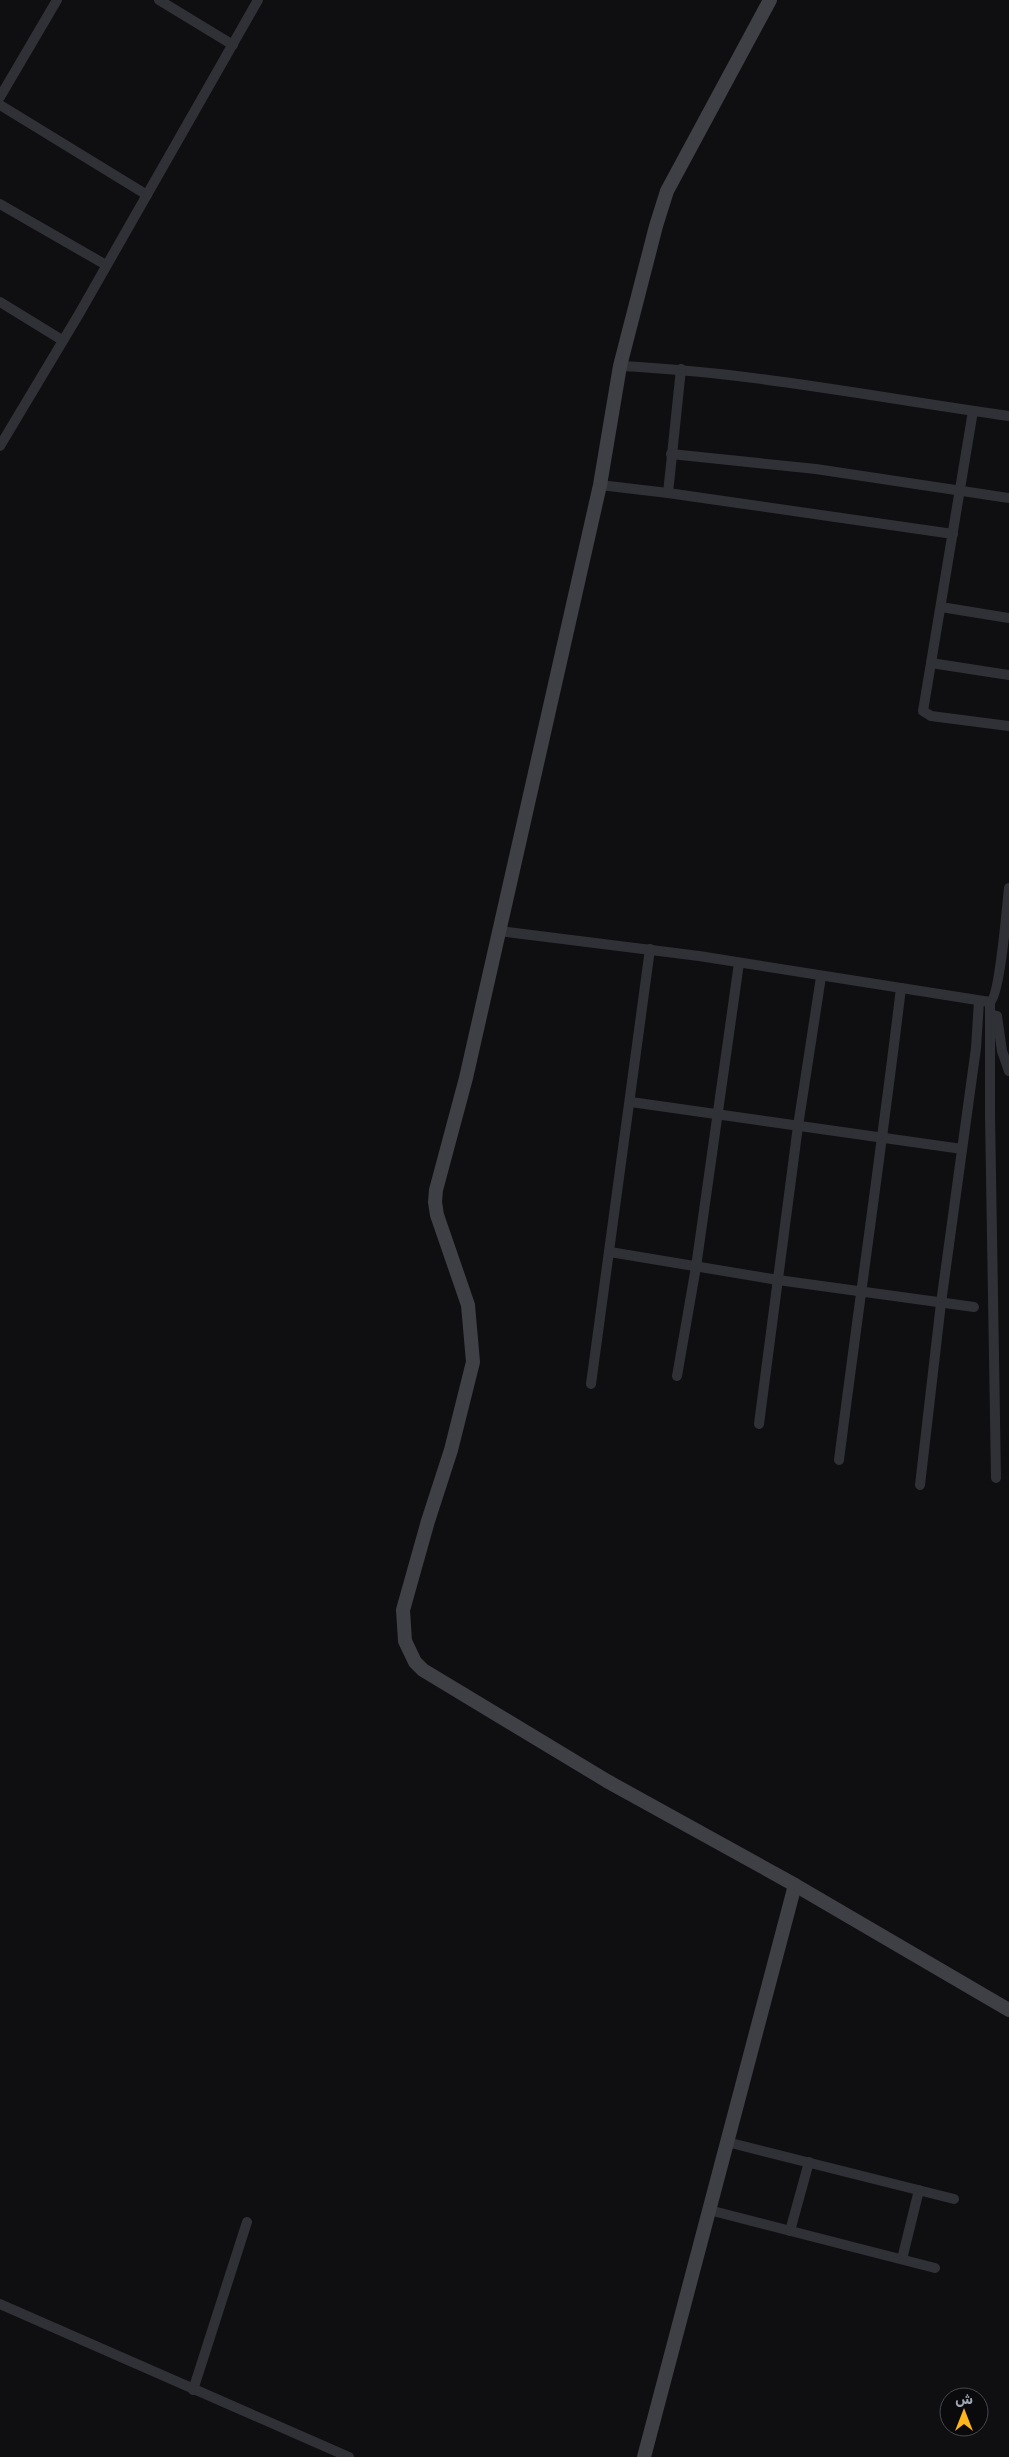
<svg xmlns="http://www.w3.org/2000/svg" width="1009" height="2457" viewBox="0 0 1009 2457" font-family="Rubik,'Noto Sans Arabic',sans-serif">
<style>
.lines{fill:none;stroke-linecap:round;stroke-linejoin:round}
.street{stroke:#303136;stroke-width:10}
.secondary{stroke:#3e4046;stroke-width:14}
</style>
<rect width="100%" height="100%" fill="#0f0f11"/>
<g class="lines">
<g class="street">
<path d="M159,0l74,45"/>
<path d="M0,97l57,-97"/>
<path d="M0,105l147,90"/>
<path d="M0,204l106,61"/>
<path d="M0,302l62,38"/>
<path d="M620,366c131,6 260,32 389,50"/>
<path d="M973,411l-50,300 8,5 78,10"/>
<path d="M0,446l79,-132 179,-314"/>
<path d="M671,454l145,15 193,29"/>
<path d="M600,485l68,8 285,41"/>
<path d="M668,493l13,-124"/>
<path d="M941,607l68,11"/>
<path d="M931,663l78,12"/>
<path d="M499,931l200,25 291,46"/>
<path d="M990,1014l7,2 5,35 7,20"/>
<path d="M631,1102l331,47"/>
<path d="M610,1252l168,28 196,27"/>
<path d="M677,1376l19,-109 43,-304"/>
<path d="M591,1384l59,-435"/>
<path d="M759,1424l39,-298 23,-149"/>
<path d="M839,1460c20,-157 43,-314 62,-472"/>
<path d="M996,1478l-6,-363v-113c10,-6 17,-97 19,-114"/>
<path d="M920,1485l21,-182 35,-255 3,-47"/>
<path d="M727,2142l227,57"/>
<path d="M709,2210l226,58"/>
<path d="M790,2231l19,-69"/>
<path d="M902,2259l17,-69"/>
<path d="M0,2304l349,153"/>
<path d="M193,2390l54,-168"/>
</g>
<g class="secondary">
<path d="M770,0l-103,191 -11,35 -36,140 -20,119 -134,593 -30,112 -1,12 2,13 31,90 5,57 -22,88 -23,71 -25,89 2,31 10,21 8,8 184,111 188,104 214,125"/>
<path d="M644,2457l151,-572"/>
</g>
</g>
<g transform="translate(964 2412)"><circle r="24" fill="#0a0a0c" stroke="#46484f"/>
<path d="M0-4L9 19L0 12L-9 19Z" fill="#ffb419"/>
<text y="-8" font-size="14" font-weight="bold" text-anchor="middle" fill="#9fa5b3">ش</text>
</g>
</svg>
